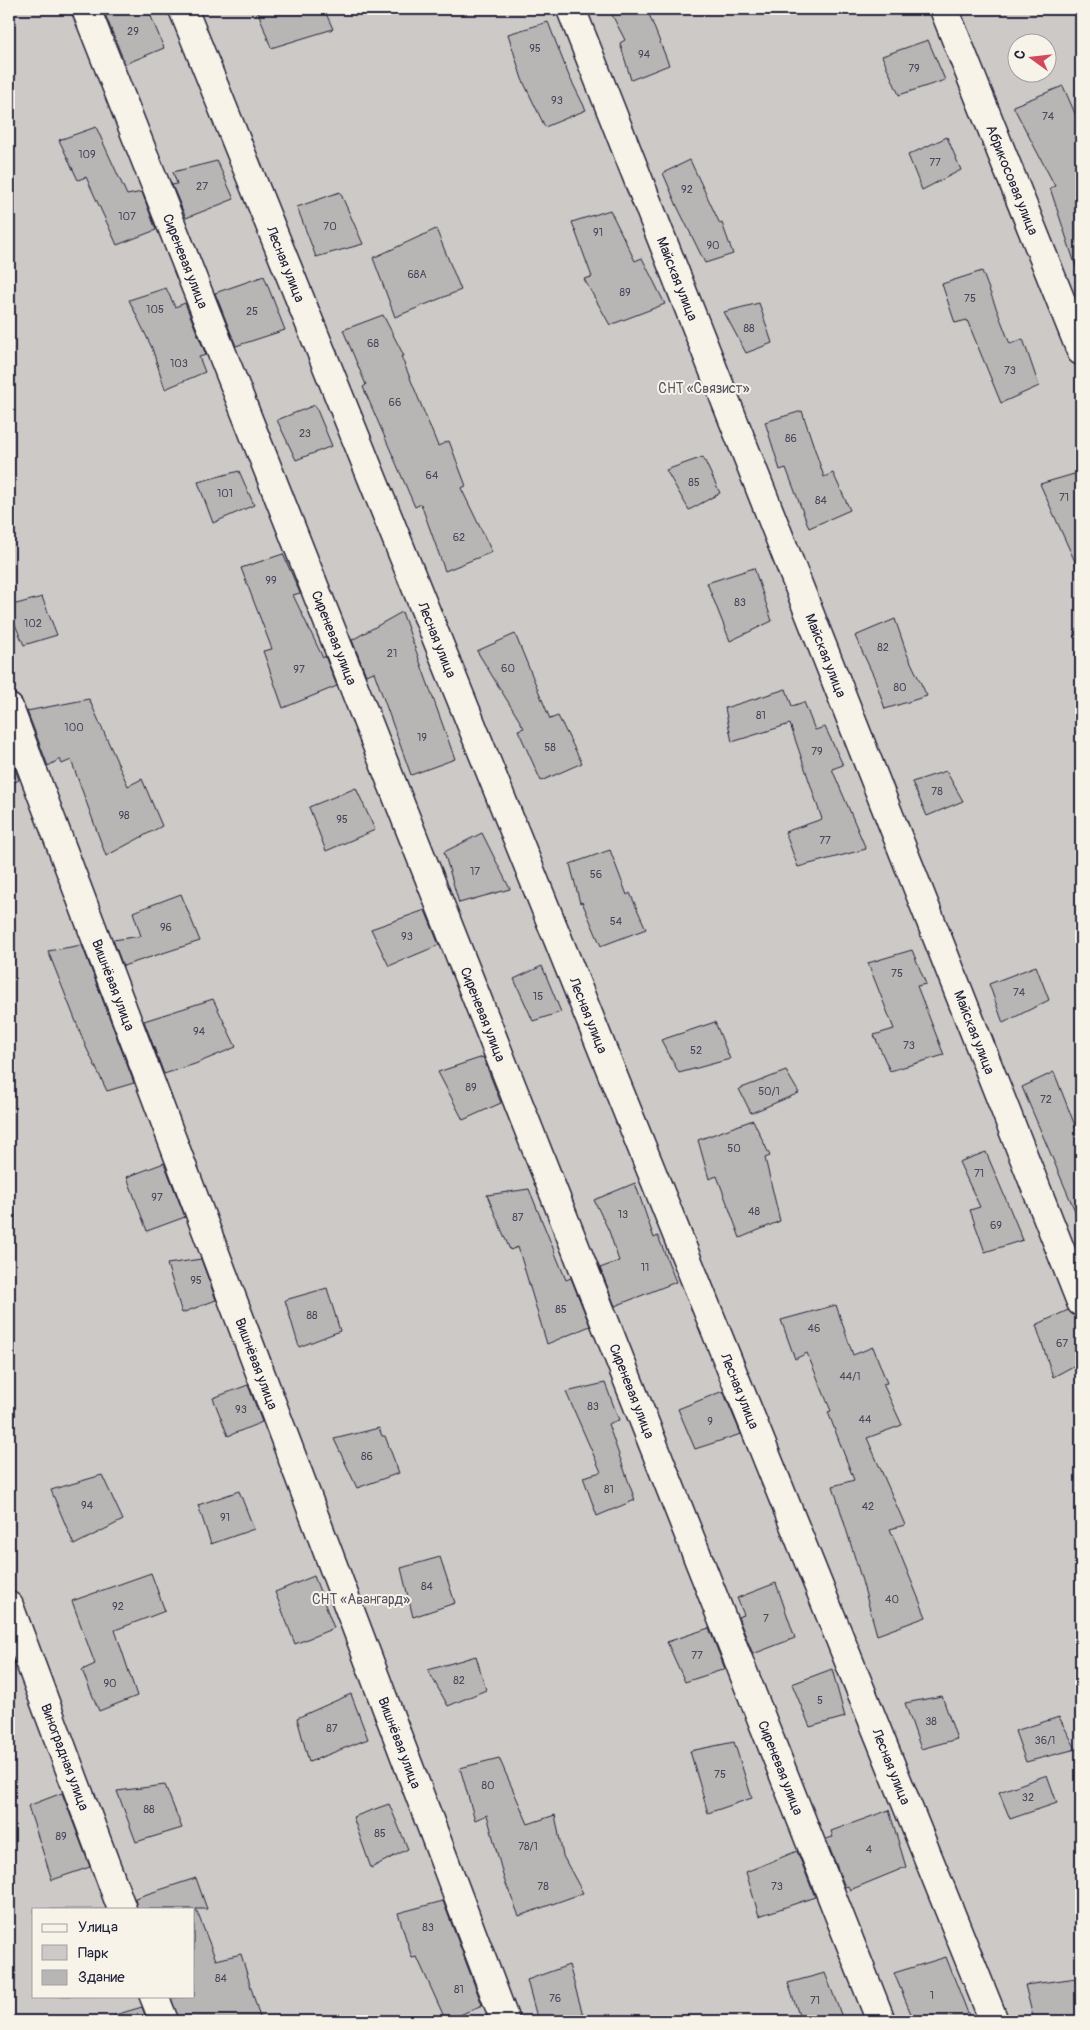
<svg xmlns="http://www.w3.org/2000/svg" width="1090" height="2030" viewBox="0 0 1090 2030" font-family="Pangolin,sans-serif">
<style>
.green{fill:#cdc9c6;stroke:#787680;fill-rule:evenodd}
.building{fill:#b8b6b5;stroke:#22223b}
.lines{fill:none;stroke-linecap:round;stroke-linejoin:round}
.minor-casing{stroke:#22223b;stroke-width:31}
.minor{stroke:#f7f3e8;stroke-width:28}
.labels{text-anchor:middle;stroke-width:4;stroke-linejoin:round;paint-order:stroke}
.number-label{font-size:11px;fill:#48475a}
.street-label{font-size:14px;fill:#22223b;stroke:#f7f3e8}
.park-label{font-size:14px;fill:#555465;stroke:#f7f3e8}
</style>
<rect width="100%" height="100%" fill="#eae6de"/>
<filter id="ink" filterUnits="userSpaceOnUse"><feTurbulence type="fractalNoise" baseFrequency=".02" numOctaves="2"/><feDisplacementMap in="SourceGraphic" scale="10" xChannelSelector="R" yChannelSelector="G"/><feConvolveMatrix kernelMatrix="1 2 1 2 8 2 1 2 1" color-interpolation-filters="sRGB"/></filter>
<g filter="url(#ink)">
<path class="green" d="M9,9h1072v2012h-1072zM1018,42h30v30h-30zM34,1909h160v87h-160z"/>
<g class="building">
<path d="M103,9h45l16,39 -39,16z"/>
<path d="M257,9h67l9,20 -62,19z"/>
<path d="M609,9h38l22,56 -38,15 -11,-37 5,-3z"/>
<path d="M548,22l21,54 17,34 -41,17 -23,-48 -14,-45z"/>
<path d="M928,40l17,40 -46,15 -17,-39z"/>
<path d="M1063,86l18,41v140h-5l-26,-79 5,-2 -42,-80z"/>
<path d="M96,127l31,68 15,-3 14,38 -39,15 -31,-68 -8,3 -19,-40z"/>
<path d="M947,137l14,33 -39,20 -14,-35z"/>
<path d="M690,160l30,64 2,-1 11,31 -28,9 -28,-57 -14,-33z"/>
<path d="M217,161l17,38 -48,19 -14,-33 5,-1 -4,-12z"/>
<path d="M340,192l23,52 -47,13 -19,-50z"/>
<path d="M610,210l25,51 7,-3 23,46 -55,21 -26,-46 8,-2 -20,-55z"/>
<path d="M436,229l25,61 -66,27 -22,-59z"/>
<path d="M982,271l28,73 13,-5 16,47 -38,17 -34,-83 -12,3 -13,-39z"/>
<path d="M264,276l21,54 -49,16 -21,-53z"/>
<path d="M166,288l9,19 10,-4 21,52 -7,2 6,15 -40,17 -13,-41 -23,-48z"/>
<path d="M759,303l13,40 -26,10 -22,-41z"/>
<path d="M383,315l21,41h-3l37,90 11,-5 17,45 -5,2 31,64 -47,19 -24,-67 -6,3 -52,-120 3,-2 -23,-55z"/>
<path d="M315,405l17,41 -36,14 -19,-40z"/>
<path d="M802,411l22,66 9,-4 17,37 -41,18 -23,-60 -6,2 -15,-48z"/>
<path d="M703,457l17,36 -31,17 -23,-40z"/>
<path d="M239,471l15,34 -41,18 -15,-41z"/>
<path d="M1081,472v103l-41,-91z"/>
<path d="M283,554l17,39 -7,2 30,63 2,-2 12,30 -54,22 -20,-57 9,-2 -31,-81z"/>
<path d="M754,568l18,53 -42,20 -23,-58z"/>
<path d="M42,597l15,38 -33,10 -15,-34v-5z"/>
<path d="M402,612l53,147 -44,16 -37,-103 -8,3 -14,-35z"/>
<path d="M895,619l12,35 20,42 -42,13 -10,-30 -20,-43z"/>
<path d="M515,634l35,85 8,-3 24,47 -41,18 -23,-51 6,-2 -47,-77z"/>
<path d="M786,689l6,17 12,-4 11,28 10,-3 18,38 -11,4 34,80 -68,18 -13,-35 37,-13 -32,-95 -58,18 -7,-34z"/>
<path d="M89,699l39,87 14,-7 20,47 -56,30 -35,-96 -9,4 -2,-5 -12,7 -21,-55z"/>
<path d="M9,752l10,28 -10,5z"/>
<path d="M946,771l17,30 -36,15 -15,-34z"/>
<path d="M356,788l19,42 -49,21 -17,-44z"/>
<path d="M482,833l28,56 -51,14 -15,-51z"/>
<path d="M610,850l17,45 3,-2 16,36 -45,17 -19,-44 -2,1 -10,-39z"/>
<path d="M181,894l19,47 -77,25 -10,-26 28,-4 -8,-24z"/>
<path d="M425,910l14,35 -50,21 -18,-37z"/>
<path d="M82,945l52,138 -27,8 -21,-44 -38,-96z"/>
<path d="M912,950l14,34 -9,2 27,69 -54,16 -16,-36 20,-6 -26,-66z"/>
<path d="M542,966l19,46 -28,9 -19,-42z"/>
<path d="M1036,966l13,34 -46,23 -14,-39z"/>
<path d="M213,999l23,48 -41,17 -31,10 -20,-53z"/>
<path d="M715,1022l15,37 -51,14 -18,-33z"/>
<path d="M483,1057l18,46 -38,17 -25,-48z"/>
<path d="M786,1071l13,22 -48,20 -12,-24z"/>
<path d="M1054,1072l27,69v84l-59,-138z"/>
<path d="M753,1120l17,36 -5,2 15,63 -40,17 -23,-62 -8,3 -11,-39z"/>
<path d="M986,1152l37,88 -38,12 -15,-42 10,-3 -21,-45z"/>
<path d="M164,1163l21,54 -38,14 -20,-54z"/>
<path d="M635,1183l19,55 4,-2 18,46 -61,24 -15,-38 19,-7 -10,-30 -15,-31z"/>
<path d="M529,1189l37,91 5,-2 19,48 -43,18 -29,-97 -8,3 -23,-55z"/>
<path d="M201,1259l15,41 -34,13 -15,-49z"/>
<path d="M327,1288l13,43 -41,16 -14,-47z"/>
<path d="M836,1305l17,50 20,-8 14,36 -4,1 19,41 -35,13 38,87 -15,4 36,88 -49,18 -15,-54 -29,-95 21,-6 -26,-68 3,-1 -24,-58 -12,6 -14,-39z"/>
<path d="M1068,1310l4,4 9,3v45l-28,15 -17,-52z"/>
<path d="M605,1383l14,37 -11,4 27,76 -38,16 -14,-39 18,-5 -35,-80z"/>
<path d="M248,1385l14,37 -34,14 -15,-38z"/>
<path d="M723,1391l18,43 -46,15 -17,-40z"/>
<path d="M379,1428l3,8h3l14,37 -42,15 -23,-49z"/>
<path d="M102,1475l21,45 -49,25 -23,-55z"/>
<path d="M239,1491l15,38 -43,15 -13,-39z"/>
<path d="M440,1557l15,46 -42,14 -12,-49z"/>
<path d="M151,1573l14,38 -50,19 22,66 -38,15 -17,-41 13,-6 -23,-63z"/>
<path d="M314,1576l20,52 -39,16 -20,-52z"/>
<path d="M776,1583l19,55 -42,16 -15,-37 6,-2 -7,-17z"/>
<path d="M709,1628l16,41 -40,13 -18,-40z"/>
<path d="M476,1656l10,34 -38,16 -20,-36z"/>
<path d="M832,1669l13,48 -35,10 -18,-43z"/>
<path d="M351,1694l17,45 -59,23 -12,-44z"/>
<path d="M942,1696l15,43 -36,10 -16,-46z"/>
<path d="M1059,1717l17,32 -50,13 -11,-31z"/>
<path d="M734,1742l18,56 -44,15 -18,-62z"/>
<path d="M499,1758l29,66 27,-9 8,41 20,37 -64,23 -15,-37 -17,-64 -12,5 -15,-52z"/>
<path d="M1047,1775l10,28 -47,16 -11,-27z"/>
<path d="M165,1785l17,43 -46,14 -19,-51z"/>
<path d="M62,1793l28,74 -38,13 -24,-74z"/>
<path d="M389,1804l19,45 -37,19 -18,-51z"/>
<path d="M889,1810l17,57 -56,23 -2,-4 -3,1 -19,-48 7,-2 -2,-6z"/>
<path d="M797,1851l18,46 -56,19 -13,-44z"/>
<path d="M196,1878l11,31h-11l20,51 25,-6 20,67h-82l-8,-23 23,-2v-87h-57l-2,-11z"/>
<path d="M443,1901l39,104 -35,16h-1l-29,-64 -5,1 -14,-45z"/>
<path d="M946,1957l25,64h-57l-20,-48z"/>
<path d="M569,1965l14,50 -18,6h-27l-11,-41z"/>
<path d="M825,1973l17,44 -16,4h-25l-13,-38z"/>
<path d="M1077,1978l4,17v26h-47l-9,-36z"/>
<path d="M142,2007l5,14h-31l-1,-6z"/>
</g>
<g class="lines">
<defs>
<g id="minor">
<path id="s1" d="M86,9l795,2012"/>
<path id="s2" d="M183,9l811,2012"/>
<path id="s3" d="M571,9l510,1293"/>
<path id="s4" d="M944,9l137,342"/>
<path id="s5" d="M9,708l496,1313"/>
<path id="s6" d="M9,1606l113,303"/>
<path d="M154,1996l10,25"/>
</g>
</defs>
<use href="#minor" class="minor-casing"/>
<use href="#minor" class="minor"/>
</g>
</g>
<g class="labels">
<g class="number-label">
<text x="133" y="35">29</text>
<text x="535" y="52">95</text>
<text x="644" y="58">94</text>
<text x="914" y="72">79</text>
<text x="557" y="104">93</text>
<text x="1048" y="120">74</text>
<text x="87" y="158">109</text>
<text x="935" y="166">77</text>
<text x="202" y="190">27</text>
<text x="687" y="193">92</text>
<text x="127" y="220">107</text>
<text x="330" y="230">70</text>
<text x="598" y="236">91</text>
<text x="713" y="249">90</text>
<text x="417" y="278">68А</text>
<text x="625" y="296">89</text>
<text x="970" y="302">75</text>
<text x="155" y="313">105</text>
<text x="252" y="315">25</text>
<text x="749" y="332">88</text>
<text x="373" y="347">68</text>
<text x="179" y="367">103</text>
<text x="1010" y="374">73</text>
<text x="395" y="406">66</text>
<text x="305" y="437">23</text>
<text x="791" y="442">86</text>
<text x="432" y="479">64</text>
<text x="694" y="486">85</text>
<text x="225" y="497">101</text>
<text x="1064" y="501">71</text>
<text x="821" y="504">84</text>
<text x="459" y="541">62</text>
<text x="271" y="584">99</text>
<text x="740" y="606">83</text>
<text x="33" y="627">102</text>
<text x="883" y="651">82</text>
<text x="392" y="657">21</text>
<text x="508" y="672">60</text>
<text x="299" y="673">97</text>
<text x="900" y="691">80</text>
<text x="761" y="719">81</text>
<text x="74" y="731">100</text>
<text x="422" y="741">19</text>
<text x="550" y="751">58</text>
<text x="817" y="755">79</text>
<text x="937" y="795">78</text>
<text x="124" y="819">98</text>
<text x="342" y="823">95</text>
<text x="825" y="844">77</text>
<text x="475" y="875">17</text>
<text x="596" y="878">56</text>
<text x="616" y="925">54</text>
<text x="166" y="931">96</text>
<text x="407" y="940">93</text>
<text x="897" y="977">75</text>
<text x="1019" y="996">74</text>
<text x="538" y="1000">15</text>
<text x="199" y="1035">94</text>
<text x="909" y="1049">73</text>
<text x="696" y="1054">52</text>
<text x="471" y="1091">89</text>
<text x="769" y="1095">50/1</text>
<text x="1046" y="1103">72</text>
<text x="734" y="1152">50</text>
<text x="979" y="1177">71</text>
<text x="157" y="1201">97</text>
<text x="754" y="1215">48</text>
<text x="623" y="1218">13</text>
<text x="518" y="1221">87</text>
<text x="996" y="1229">69</text>
<text x="645" y="1271">11</text>
<text x="196" y="1284">95</text>
<text x="561" y="1313">85</text>
<text x="312" y="1319">88</text>
<text x="814" y="1332">46</text>
<text x="1062" y="1347">67</text>
<text x="850" y="1380">44/1</text>
<text x="593" y="1410">83</text>
<text x="241" y="1413">93</text>
<text x="865" y="1423">44</text>
<text x="710" y="1425">9</text>
<text x="367" y="1460">86</text>
<text x="609" y="1493">81</text>
<text x="87" y="1509">94</text>
<text x="868" y="1510">42</text>
<text x="225" y="1521">91</text>
<text x="427" y="1590">84</text>
<text x="892" y="1603">40</text>
<text x="118" y="1610">92</text>
<text x="766" y="1622">7</text>
<text x="697" y="1659">77</text>
<text x="459" y="1684">82</text>
<text x="110" y="1687">90</text>
<text x="820" y="1704">5</text>
<text x="931" y="1725">38</text>
<text x="332" y="1732">87</text>
<text x="1045" y="1744">36/1</text>
<text x="720" y="1778">75</text>
<text x="488" y="1789">80</text>
<text x="1028" y="1801">32</text>
<text x="149" y="1813">88</text>
<text x="380" y="1837">85</text>
<text x="61" y="1840">89</text>
<text x="528" y="1850">78/1</text>
<text x="869" y="1853">4</text>
<text x="543" y="1890">78</text>
<text x="777" y="1890">73</text>
<text x="428" y="1931">83</text>
<text x="221" y="1982">84</text>
<text x="459" y="1993">81</text>
<text x="932" y="1999">1</text>
<text x="555" y="2002">76</text>
<text x="815" y="2004">71</text>
</g>
<g class="street-label">
<text dy="5" stroke="none"><textPath href="#s4" startOffset="184">Абрикосовая улица</textPath></text>
<text dy="5" stroke="none"><textPath href="#s1" startOffset="271">Сиреневая улица</textPath></text>
<text dy="5" stroke="none"><textPath href="#s2" startOffset="275">Лесная улица</textPath></text>
<text dy="5" stroke="none"><textPath href="#s3" startOffset="290">Майская улица</textPath></text>
<text dy="5" stroke="none"><textPath href="#s1" startOffset="676">Сиреневая улица</textPath></text>
<text dy="5" stroke="none"><textPath href="#s2" startOffset="680">Лесная улица</textPath></text>
<text dy="5" stroke="none"><textPath href="#s3" startOffset="695">Майская улица</textPath></text>
<text dy="5" stroke="none"><textPath href="#s5" startOffset="296">Вишнёвая улица</textPath></text>
<text dy="5" stroke="none"><textPath href="#s1" startOffset="1081">Сиреневая улица</textPath></text>
<text dy="5" stroke="none"><textPath href="#s2" startOffset="1085">Лесная улица</textPath></text>
<text dy="5" stroke="none"><textPath href="#s3" startOffset="1100">Майская улица</textPath></text>
<text dy="5" stroke="none"><textPath href="#s5" startOffset="701">Вишнёвая улица</textPath></text>
<text dy="5" stroke="none"><textPath href="#s2" startOffset="1490">Лесная улица</textPath></text>
<text dy="5" stroke="none"><textPath href="#s1" startOffset="1486">Сиреневая улица</textPath></text>
<text dy="5" stroke="none"><textPath href="#s5" startOffset="1106">Вишнёвая улица</textPath></text>
<text dy="5" stroke="none"><textPath href="#s6" startOffset="161">Виноградная улица</textPath></text>
<text dy="5" stroke="none"><textPath href="#s2" startOffset="1895">Лесная улица</textPath></text>
<text dy="5" stroke="none"><textPath href="#s1" startOffset="1891">Сиреневая улица</textPath></text>
</g>
<g class="park-label">
<text x="704" y="393">СНТ «Связист»</text>
<text x="361" y="1604">СНТ «Авангард»</text>
</g>
</g>
<rect width="1090" height="2030" fill="none" stroke="#f7f3e8" stroke-width="30"/>
<rect x="15" y="15" width="1060" height="2000" fill="none" stroke="#22223b" stroke-width="2" filter="url(#ink)"/>
<rect x="32" y="1908" width="162" height="90" fill="#f7f3e8" stroke="#a29fa3"/>
<rect x="42" y="1924" width="25" height="8" fill="#f7f3e8" stroke="#a29fa3"/>
<text x="78" y="1932" font-size="15" fill="#22223b">Улица</text>
<rect x="42" y="1945" width="25" height="15" fill="#cdc9c6" stroke="#a29fa3"/>
<text x="78" y="1958" font-size="15" fill="#22223b">Парк</text>
<rect x="42" y="1970" width="25" height="15" fill="#b8b6b5" stroke="#a29fa3"/>
<text x="78" y="1982" font-size="15" fill="#22223b">Здание</text>
<g transform="translate(1032 58) rotate(285)"><circle r="24" fill="#f7f3e8" stroke="#a29fa3"/>
<path d="M0-4L9 19L0 12L-9 19Z" fill="#d1495b"/>
<text y="-8" font-size="14" font-weight="bold" text-anchor="middle" fill="#22223b">С</text>
</g>
</svg>
